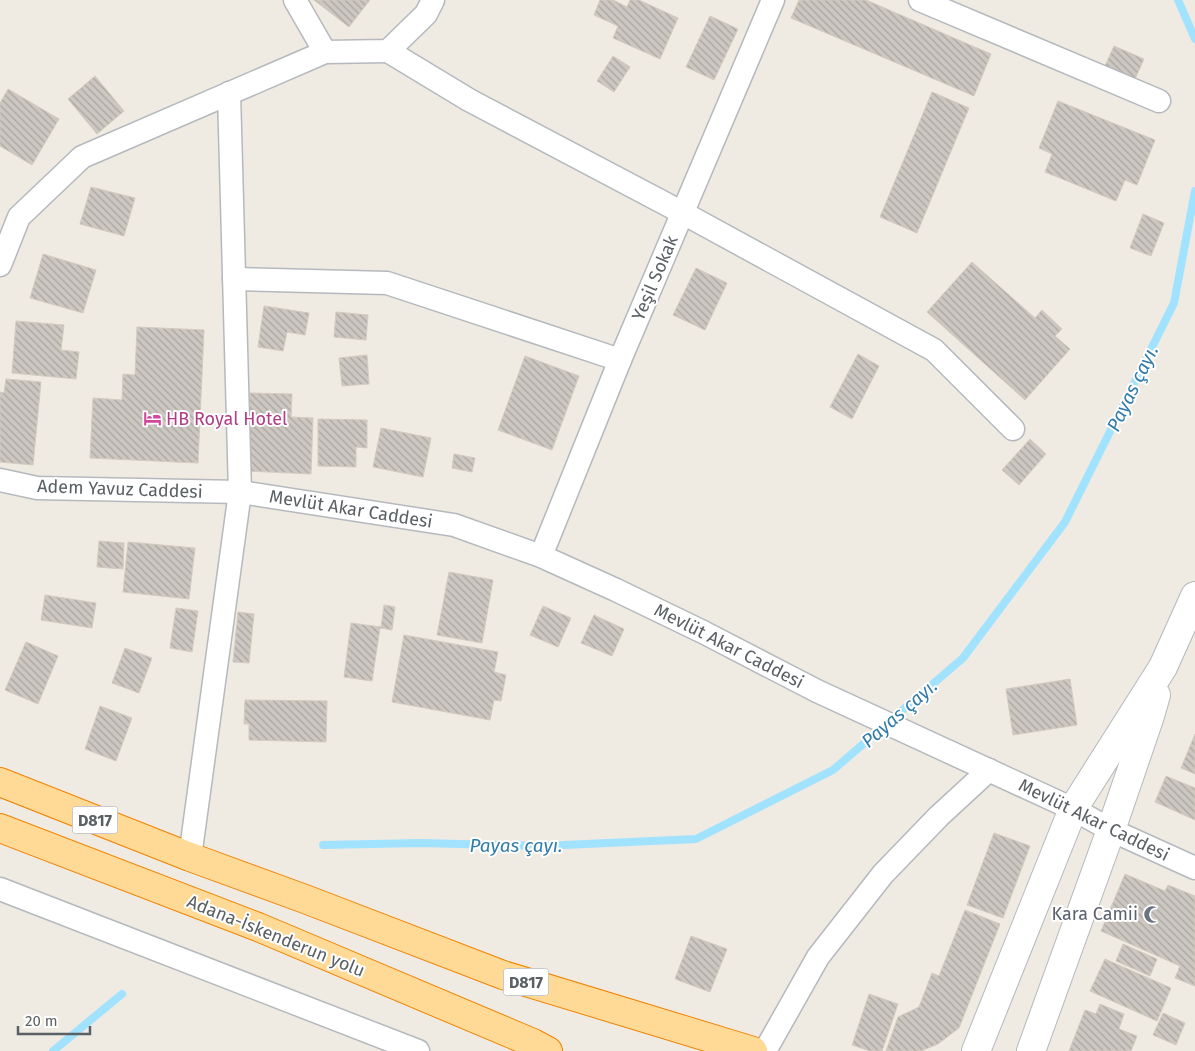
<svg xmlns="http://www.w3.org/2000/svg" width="1195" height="1051" viewBox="0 0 1195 1051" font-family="'Fira Sans',sans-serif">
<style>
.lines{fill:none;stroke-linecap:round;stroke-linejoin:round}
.stream{stroke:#a1e3ff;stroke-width:8}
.building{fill:url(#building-back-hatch);stroke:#d4cbbf}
.minor-casing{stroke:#b5b9be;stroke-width:25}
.secondary-casing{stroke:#b3b9be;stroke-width:30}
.trunk-casing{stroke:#f08300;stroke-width:30}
.minor{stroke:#fff;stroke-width:22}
.secondary{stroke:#fff;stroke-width:28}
.trunk{stroke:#ffda97;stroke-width:28}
.labels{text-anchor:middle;stroke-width:4;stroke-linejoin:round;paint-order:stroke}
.shield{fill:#fff;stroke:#8c9092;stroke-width:1}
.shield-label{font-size:16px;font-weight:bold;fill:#5a6064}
.street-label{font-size:18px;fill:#5a6064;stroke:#fff}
.hotel-label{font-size:18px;fill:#b23c85;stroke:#fff;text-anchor:start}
.worship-label{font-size:18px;fill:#5b616d;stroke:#fff;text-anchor:end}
.water-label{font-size:19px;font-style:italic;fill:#307ba8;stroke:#fff}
</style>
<defs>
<pattern id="building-back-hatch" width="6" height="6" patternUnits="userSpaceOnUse" patternTransform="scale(1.25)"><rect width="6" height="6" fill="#ccc7c1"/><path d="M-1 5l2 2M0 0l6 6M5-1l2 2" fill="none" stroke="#a9a5a0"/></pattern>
</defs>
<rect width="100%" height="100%" fill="#efeae2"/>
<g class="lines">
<g class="stream">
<path d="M1178,0l17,39"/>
<path d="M323,845l98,-2 121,3 154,-7 137,-69 130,-112 102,-136 109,-219 21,-112"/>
<path d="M53,1051l69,-57"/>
</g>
</g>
<g class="building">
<path d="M314,0h56l-21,27z"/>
<path d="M600,0h13l14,7 3,-7h9l39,18 -18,41 -47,-21 5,-12 -24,-11z"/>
<path d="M799,0h67l125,54 -17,42 -183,-78z"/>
<path d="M710,16l28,13 -24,51 -28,-13z"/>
<path d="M1114,46l30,13 -13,29 -30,-13z"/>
<path d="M613,56l17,11 -16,25 -17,-11z"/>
<path d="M95,76l29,35 -27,23 -29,-35z"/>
<path d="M8,89l51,30 -27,46 -32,-19v-43z"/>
<path d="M932,92l37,16 -52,125 -37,-16z"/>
<path d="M1058,101l97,39 -18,45 -12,-5 -9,21 -71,-29 7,-18 -13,-6z"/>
<path d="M91,187l44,11 -11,38 -44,-12z"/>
<path d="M1143,214l21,9 -13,33 -21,-8z"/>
<path d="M43,254l53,16 -13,43 -53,-15z"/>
<path d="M972,262l63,56 7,-8 20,19 -7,7 15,13 -45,51 -98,-88z"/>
<path d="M696,268l31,15 -22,47 -32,-15z"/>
<path d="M264,306l45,7 -4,22 -18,-3 -4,19 -25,-4z"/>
<path d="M336,312l32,3 -2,25 -32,-3z"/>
<path d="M16,321l48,4 -3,25 18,2 -3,27 -64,-6z"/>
<path d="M137,327l67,3 -6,133 -108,-5 3,-60 29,2 1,-26 12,1z"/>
<path d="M858,354l21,12 -27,53 -22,-12z"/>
<path d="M367,355l2,29 -27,2 -3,-28z"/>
<path d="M525,356l54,20 -27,74 -54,-20z"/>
<path d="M6,379l35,3 -8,83 -33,-3v-70l4,1z"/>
<path d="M250,393l42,1 -1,23 22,1 -2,56 -65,-3z"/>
<path d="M318,419l49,1v28l-11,-1v20l-38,-1z"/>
<path d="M381,428l50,10 -8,39 -50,-10z"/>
<path d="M1030,439l16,15 -27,31 -17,-15z"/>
<path d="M454,454l21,4 -3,14 -20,-4z"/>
<path d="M99,541l25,2 -1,26 -26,-2z"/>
<path d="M128,542l67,6 -6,51 -66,-7z"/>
<path d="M449,572l44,8 -11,63 -45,-8z"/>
<path d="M45,595l51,8 -4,25 -51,-8z"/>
<path d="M384,605l11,2 -3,23 -12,-2 -8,53 -28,-4 7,-54 30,4z"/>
<path d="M543,606l28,12 -13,29 -28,-12z"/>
<path d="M176,608l22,3 -6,41 -22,-4z"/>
<path d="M238,612l16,2 -5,49 -16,-1z"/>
<path d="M594,615l30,14 -12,27 -31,-13z"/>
<path d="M404,635l94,17 -4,20 12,3 -5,26 -7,-1 -4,20 -98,-18z"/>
<path d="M26,642l32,14 -20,48 -33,-14z"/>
<path d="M125,648l27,10 -13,35 -27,-10z"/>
<path d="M1070,679l7,46 -64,10 -7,-46z"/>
<path d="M245,700l82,1 -1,41 -77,-2v-16h-5z"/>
<path d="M100,706l32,12 -16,43 -31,-12z"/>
<path d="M1195,734v40l-14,-6z"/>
<path d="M1166,776l29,12v32l-40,-18z"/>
<path d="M994,833l36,13 -27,72 -36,-13z"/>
<path d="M1125,874l40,17 3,-6 27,11v90l-20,-8 5,-12 -79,-35z"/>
<path d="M965,910l35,14 -41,104 -21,16 -17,7h-35l12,-34 21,-10 13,-34 7,3z"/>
<path d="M691,936l36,13 -17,43 -35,-13z"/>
<path d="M1123,944l34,15 -7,17 -34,-15z"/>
<path d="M1105,959l66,29 -14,33 -67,-30z"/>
<path d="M869,994l29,10 -16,47h-12l-18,-6z"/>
<path d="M1100,1004l24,10 -5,15 18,7 -6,15h-62l16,-41 11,4z"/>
<path d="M1163,1013l22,10 -9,22 -23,-10z"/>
</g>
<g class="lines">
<defs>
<g id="minor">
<path d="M295,0l30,52"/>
<path d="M920,0l239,101"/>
<path d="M388,51l81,49 214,113 251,137 79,79"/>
<path d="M0,265l19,-48 63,-60 243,-105 63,-1 38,-37 7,-14"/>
<path d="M234,279l153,4 233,77"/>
<path d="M0,480l37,8 203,4 214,33 87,31 75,34 87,42 114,59 256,118 38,21 84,38"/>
<path d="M541,556l79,-196 153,-360"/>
<path d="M190,857l50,-365 -11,-399"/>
<path d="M0,889l418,162"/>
<path d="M765,1051l53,-94 65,-83 56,-58 50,-46"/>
</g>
<g id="secondary">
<path d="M976,1051l97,-242 90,-142 32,-71"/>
<path d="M1031,1051l80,-221 39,-114 6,-21"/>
</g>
<g id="trunk">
<path d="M0,782l190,75 115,42 198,76 250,76"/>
<path d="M0,828l258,99 275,116 15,8"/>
</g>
</defs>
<use href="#minor" class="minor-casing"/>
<use href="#secondary" class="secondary-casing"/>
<use href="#trunk" class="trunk-casing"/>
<use href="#minor" class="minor"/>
<use href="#secondary" class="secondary"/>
<use href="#trunk" class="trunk"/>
</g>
<defs>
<symbol id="hotel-bare" viewBox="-9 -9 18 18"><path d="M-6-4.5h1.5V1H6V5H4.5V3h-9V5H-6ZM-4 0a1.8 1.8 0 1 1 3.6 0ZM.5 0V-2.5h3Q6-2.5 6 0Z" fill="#d1479c" stroke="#fff" stroke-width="2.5" paint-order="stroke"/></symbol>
<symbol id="mosque-bare" viewBox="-9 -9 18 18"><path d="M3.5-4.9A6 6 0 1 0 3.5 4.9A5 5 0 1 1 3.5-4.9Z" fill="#6b7280" stroke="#fff" stroke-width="2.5" paint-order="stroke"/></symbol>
</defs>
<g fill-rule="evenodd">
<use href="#hotel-bare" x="140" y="406" width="25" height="25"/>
<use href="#mosque-bare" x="1140" y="902" width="25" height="25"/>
</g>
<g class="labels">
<g class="shield">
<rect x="72.5" y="806.5" width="45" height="27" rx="4"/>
<rect x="503.5" y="968.5" width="45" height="27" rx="4"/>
</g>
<g class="shield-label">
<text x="95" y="826">D817</text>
<text x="526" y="988">D817</text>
</g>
<g class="street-label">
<text transform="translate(655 278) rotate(-67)" y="6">Yeşil Sokak</text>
<text transform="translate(120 489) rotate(2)" y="6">Adem Yavuz Caddesi</text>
<text transform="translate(351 509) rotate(9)" y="6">Mevlüt Akar Caddesi</text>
<text transform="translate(729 646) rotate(27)" y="6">Mevlüt Akar Caddesi</text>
<text transform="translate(1094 820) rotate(26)" y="6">Mevlüt Akar Caddesi</text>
<text transform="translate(276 936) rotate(22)" y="6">Adana-İskenderun yolu</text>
</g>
<g class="hotel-label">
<text x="166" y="425">HB Royal Hotel</text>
</g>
<g class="worship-label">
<text x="1138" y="920">Kara Camii</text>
</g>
<g class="water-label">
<text transform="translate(1132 388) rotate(-64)" y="7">Payas çayı.</text>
<text transform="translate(899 713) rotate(-41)" y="7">Payas çayı.</text>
<text x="516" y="852">Payas çayı.</text>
</g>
</g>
<path d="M18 1026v8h72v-8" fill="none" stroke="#5a6064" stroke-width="2.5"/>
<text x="25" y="1026" font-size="15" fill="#5a6064" stroke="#ffffff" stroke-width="4" paint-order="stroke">20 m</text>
</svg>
